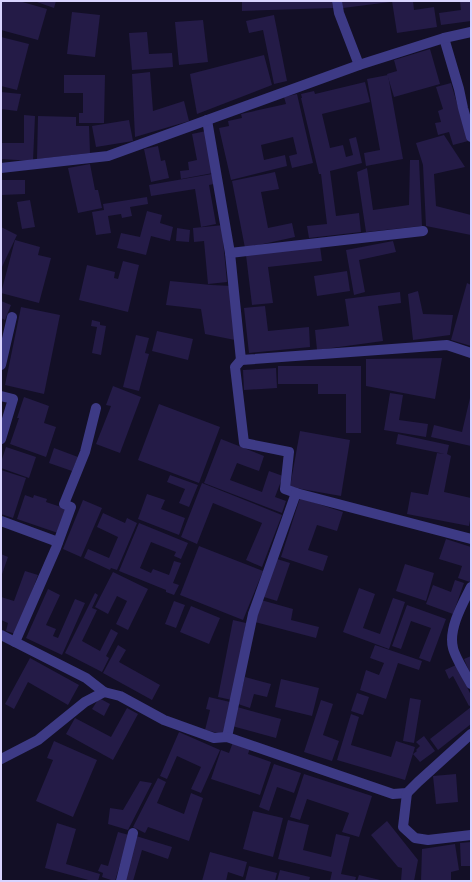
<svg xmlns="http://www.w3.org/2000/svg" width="472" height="882" viewBox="0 0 472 882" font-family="'Alegreya Sans',sans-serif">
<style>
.building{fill:#241b47}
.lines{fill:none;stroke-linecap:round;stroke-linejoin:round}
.minor{stroke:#3d3a85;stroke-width:10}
</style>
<rect width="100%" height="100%" fill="#130f26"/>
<g class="building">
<path d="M1,1h18l28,8 -9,31 -37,-10z"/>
<path d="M34,1h22l-2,7z"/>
<path d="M242,1h90l1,7 -91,3z"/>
<path d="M342,1h48v1l-47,6z"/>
<path d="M392,1h21l1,9 20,-3 3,20 -40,6z"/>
<path d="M460,1h11v20l-30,4 -2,-12 22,-3z"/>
<path d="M72,12l28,3 -5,42 -28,-3z"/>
<path d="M274,15l13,66 -13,3 -11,-54 -14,3 -3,-12z"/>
<path d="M203,20l5,42 -29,3 -4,-43z"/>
<path d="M147,32l2,22 23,-1 1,14 -41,3 -3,-37z"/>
<path d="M1,37l28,7 -12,46 -16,-4z"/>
<path d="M430,49l10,35 -46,13 -7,-23 10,-3 -3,-11z"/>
<path d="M264,55l8,30 -75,29 -7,-40z"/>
<path d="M150,72l3,39 31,-10 5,20 -54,16 -3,-63z"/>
<path d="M64,75h41l-1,48h-25v-10h4v-20h-19z"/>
<path d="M388,75l15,84 -37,7 -2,-13 16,-3 -13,-71z"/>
<path d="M365,82l5,20 -48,12 8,34 13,-3 3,12 7,-2 -4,-16 7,-2 6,26 -32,8 6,45 23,-3 2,19 -52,6 -2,-12 20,-2 -6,-50h-2l-18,-76h1l-1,-4 13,-3 1,3z"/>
<path d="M451,83l17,58 -15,4 -4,-13 -11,3 -3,-12 6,-1 -3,-11 5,-2 -7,-22z"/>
<path d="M1,92l20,2 -4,17 -16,-2z"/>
<path d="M297,94l16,69 -21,5 -3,-12 8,-2 -4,-17 -32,8 3,15 21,-5 2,11 -56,14 -12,-52 10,-2 -1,-5 14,-3 -1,-4 45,-10 -2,-7z"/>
<path d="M24,115l11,1 -2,45 -32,-2v-16h23z"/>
<path d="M38,116l38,1v9h13l1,27 -53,6z"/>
<path d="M129,120l4,21 -37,6 -4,-21z"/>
<path d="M206,131l7,42 -32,6 -1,-8 9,-1 -1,-8 9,-2 -5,-26z"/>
<path d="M444,135l21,32 -31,7 2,32 35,9v20l-45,-9 -3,-61 -7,-22z"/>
<path d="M158,146l3,15 4,-1 4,18 -18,4 -7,-33z"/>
<path d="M410,160h9l3,66 -56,6 -9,-60 10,-4 6,42 36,-5z"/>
<path d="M90,164l5,26h3l4,18 -24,5 -10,-45z"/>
<path d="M275,172l4,17 -18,3 7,36 24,-5 3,14 -50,11 -13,-67z"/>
<path d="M212,174l2,10 -5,1 7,39 -15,3 -6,-38 -44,7 -2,-11z"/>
<path d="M1,180h24v14l-24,1z"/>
<path d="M147,197l1,7 -18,3 2,9 -10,2 -1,-4 -13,2 3,17 -15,2 -4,-23 12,-2 -1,-6z"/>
<path d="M30,200l5,27 -13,2 -5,-27z"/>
<path d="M147,211l15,4 -2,8 13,4 -3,14 -19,-5 -5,19 -29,-7 4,-15 19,4z"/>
<path d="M224,225l-1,16 4,41 -19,2 -4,-43 -10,1 -1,-14z"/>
<path d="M1,227l16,8 -16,34z"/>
<path d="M177,228l13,2 -1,12 -13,-1z"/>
<path d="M15,240l25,7 -2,8 13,3 -12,45 -38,-10z"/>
<path d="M393,241l3,11 -37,8 6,32 -11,3 -8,-45z"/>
<path d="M320,246l2,15 -54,6 5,36 -21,2 -6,-50z"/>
<path d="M123,261l16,4 -11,47 -49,-12 8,-35 28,7 -1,6 4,1z"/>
<path d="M347,271l3,20 -33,5 -3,-20z"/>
<path d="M170,281l41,4 21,1 3,54 -30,-6 -4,-25 -35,-4z"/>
<path d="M467,283l4,2v61l-20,-6z"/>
<path d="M418,291l5,23 30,1 -3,20 -37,5 -5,-46z"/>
<path d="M400,292l1,11 -23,3 5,35 -66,9 -2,-20 34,-4 -4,-27z"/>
<path d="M1,301l10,4 -6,15 -4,-2z"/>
<path d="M265,306l3,25 41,-4 1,20 -61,6 -5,-45z"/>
<path d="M21,307l39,8 -16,79 -39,-9z"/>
<path d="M92,320l8,2v3l6,1 -5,29 -9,-2 5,-26 -6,-1z"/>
<path d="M157,331l36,8 -5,21 -36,-9z"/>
<path d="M136,335l13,3 -4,15 4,1 -10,37 -16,-4z"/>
<path d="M442,358l-7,41 -69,-13v-27z"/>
<path d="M278,366h83v67h-15v-39h-28v-10h-40z"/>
<path d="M276,368l1,20 -33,2 -1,-20z"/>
<path d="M113,386l28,11 -21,56 -24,-9 15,-38 -5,-1z"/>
<path d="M390,393l13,2 -4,25 29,4 -2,13 -42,-7z"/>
<path d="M24,397l25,9 -5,17 12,4 -10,30 -36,-13 9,-26h-2z"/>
<path d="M470,398l1,48 -40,-9 3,-12 28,7z"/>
<path d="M159,404l61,23 -21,56 -61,-23z"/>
<path d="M300,431l50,9 -9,56 -51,-9z"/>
<path d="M398,434l51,11 -2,9 4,2 -7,36 27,6v17l-2,11 -62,-12 4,-22 17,3 9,-42 8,1 -49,-10z"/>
<path d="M221,439l43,17 -5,15 -22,-8 -7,17 32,12 7,-21 14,5 -8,21 11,4 -4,12 -78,-30z"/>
<path d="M6,447l30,10 -7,21 -28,-10v-6z"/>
<path d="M54,448l24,9 -6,14 -23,-8z"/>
<path d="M1,470l25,8 -13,40 -12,-4z"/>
<path d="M170,475l28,10 -9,22 -10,-4 6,-14 -18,-7z"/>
<path d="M202,483l80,32 -20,52 -16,-7 16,-37 -49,-20 -16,41 -16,-7z"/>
<path d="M147,494l18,6 -4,9 24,9 -6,17 -41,-16z"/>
<path d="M25,495l8,3 1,-3 13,4 -1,3 21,7 -9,24 -41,-14z"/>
<path d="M300,498l43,14 -6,19 -20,-6 -9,25 20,6 -5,15 -42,-14z"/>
<path d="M83,500l19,8 -21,49 -18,-8z"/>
<path d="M103,513l22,10 2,-5 10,5 -20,47 -6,-2 -1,2 -26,-12 4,-9 21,9 9,-21 -21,-10z"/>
<path d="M139,523l49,20 -7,16 -7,-3 2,-4 -25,-10 -11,26 11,5 2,-4 16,6 5,-14 7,2 -8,20 6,2 -5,10 -8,-3v-2l-47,-19z"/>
<path d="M446,539l25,8 -1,35 -12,-4 4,-12 -23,-7z"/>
<path d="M199,546l64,25 -20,49 -63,-25z"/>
<path d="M1,554l7,3 -7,20z"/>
<path d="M277,559l13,4 -13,38 -13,-4z"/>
<path d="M405,564l29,9 -8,28 -30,-10z"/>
<path d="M25,571l13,4 -22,59 -10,-3 2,-8 -7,-3v-23l13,4z"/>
<path d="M113,572l35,17 -20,41 -12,-6 11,-23 -10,-5 -9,18 -13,-7z"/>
<path d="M455,580l9,3 -11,31 -27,-10 7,-19 18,7z"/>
<path d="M359,588l16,6 -12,34 17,6 13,-36 12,4 -16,47 -46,-17z"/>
<path d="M48,589l12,6 -14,30 10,4 -3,7 5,2 17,-39 10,4 -23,52 -36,-17z"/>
<path d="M95,593l3,2 -6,13 5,2 -15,31 18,10 11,-22 7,4 -12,23 3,2 -7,14 -37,-19z"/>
<path d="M261,600l32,9 -2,11 28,7 -3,11 -61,-16z"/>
<path d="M174,601l11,4 -9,23 -11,-4z"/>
<path d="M407,605l39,14 -16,43 -11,-4 12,-30 -20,-7 -10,28 -9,-3z"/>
<path d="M191,606l29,12 -11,26 -29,-12z"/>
<path d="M233,620l13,3 -14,77 -14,-3z"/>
<path d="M118,645l8,5 -7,12 41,23 -8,15 -49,-27z"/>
<path d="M375,645l47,16 -3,9 -21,-7 -12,36 -26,-9 6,-20 13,5 5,-12 -14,-5z"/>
<path d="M471,656v16l-1,1 -6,-14z"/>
<path d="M30,658l49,27 -11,20 -40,-23 -14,27 -9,-5z"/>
<path d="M456,665l15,30v10l-2,1 -16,-30 -4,3 -4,-9z"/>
<path d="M245,677l26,7 -4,13 -13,-3 -4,14 -12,-4z"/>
<path d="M281,679l38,9 -7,28 -37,-9z"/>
<path d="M357,693l12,4 -6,18 -12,-4z"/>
<path d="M209,697l21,5 -7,32 -18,-4 5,-20 -4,-1z"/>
<path d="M99,698l11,6 -6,12 -12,-7z"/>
<path d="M410,698l11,2 -7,43 -11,-2z"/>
<path d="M321,700l12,4 -10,31 16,6 -7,20 -28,-9z"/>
<path d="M237,707l44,12 -5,19 -44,-12z"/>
<path d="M471,707v17l-33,26 -8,-11z"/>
<path d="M127,708l11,6 -25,46 -47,-26 9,-16 36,19z"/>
<path d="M351,714l8,3 -8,28 40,12 5,-16 19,6 -10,33 -68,-20z"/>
<path d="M179,732l41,18 -19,43 -10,-4 10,-22 -24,-11 -10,23 -7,-3z"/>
<path d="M424,736l11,15 -15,11 -7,-8 4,-3 -1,-1 4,-4 -4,-4z"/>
<path d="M54,741l43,19 -24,57 -37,-16 17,-41 -6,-2z"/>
<path d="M233,742l17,6 -2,6 23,8 -11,33 -49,-16 10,-29 8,3z"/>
<path d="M274,764l27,9 -7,20 -17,-6 -8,24 -10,-4z"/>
<path d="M304,774l68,22 -13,41 -17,-5 7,-19 -42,-14 -7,21 -10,-3z"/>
<path d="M456,774l2,28 -22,2 -3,-28z"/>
<path d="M158,778l8,4 -9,21 27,11 7,-21 12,5 -14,43 -41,-14 -3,6 -12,-6z"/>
<path d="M140,781l12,2 -24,47 -20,-6 2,-16 13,2z"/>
<path d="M253,811l30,7 -10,39 -30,-8z"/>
<path d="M288,820l21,5 -6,25 28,7 5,-23 14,3 -9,37 15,3 -1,4h-25l2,-9 -54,-13z"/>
<path d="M387,821l31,39 -4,21h-13l1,-13 -4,-1 -27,-32z"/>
<path d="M57,823l19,6 -10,35 34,10 -2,7h-6l-47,-13z"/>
<path d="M118,832l11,3 -14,46h-1l-12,-4 1,-4 -5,-2 3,-7 7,2z"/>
<path d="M136,836l36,11 -4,12 -26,-9 -9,31h-11z"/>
<path d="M471,842v24h-10l-1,-23z"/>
<path d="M455,844l4,26 -8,2v9h-30l1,-32z"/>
<path d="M210,852l37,10 -4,15 -15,-5 -2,9h-24z"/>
<path d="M249,866l28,7 -2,8h-30z"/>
<path d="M280,870l30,7 -1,4h-32z"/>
<path d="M359,875l21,5v1h-23z"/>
</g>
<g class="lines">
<g class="minor">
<path d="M337,1l2,12 20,52"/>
<path d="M444,38l15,51 4,19 8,29"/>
<path d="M207,120l23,133 11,107 206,-15 24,8"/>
<path d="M1,168l107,-12 251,-91 85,-27 27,-6"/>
<path d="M230,253l193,-22"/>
<path d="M241,360l-6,7 9,76 45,9 -4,37 11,4"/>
<path d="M1,365l11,-48"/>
<path d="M1,396l12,3 -12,40"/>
<path d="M1,521l57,21"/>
<path d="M471,587c-8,16 -23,42 -18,61 2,9 13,27 18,36"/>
<path d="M1,635l85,43 18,14"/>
<path d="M15,642l41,-94 15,-41 -7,-3 21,-52 11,-44"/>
<path d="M227,737l26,-123 43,-121 175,46"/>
<path d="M1,759l37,-19 47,-38 19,-10 16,4 44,24 50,18 13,-1 166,57 14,-1 11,-11 53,-48"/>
<path d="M407,793l-4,34 12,11 13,2 43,-5"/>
<path d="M121,881l12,-48"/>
</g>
</g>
<rect width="472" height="882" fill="none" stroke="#d9d4ff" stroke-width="4"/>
</svg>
